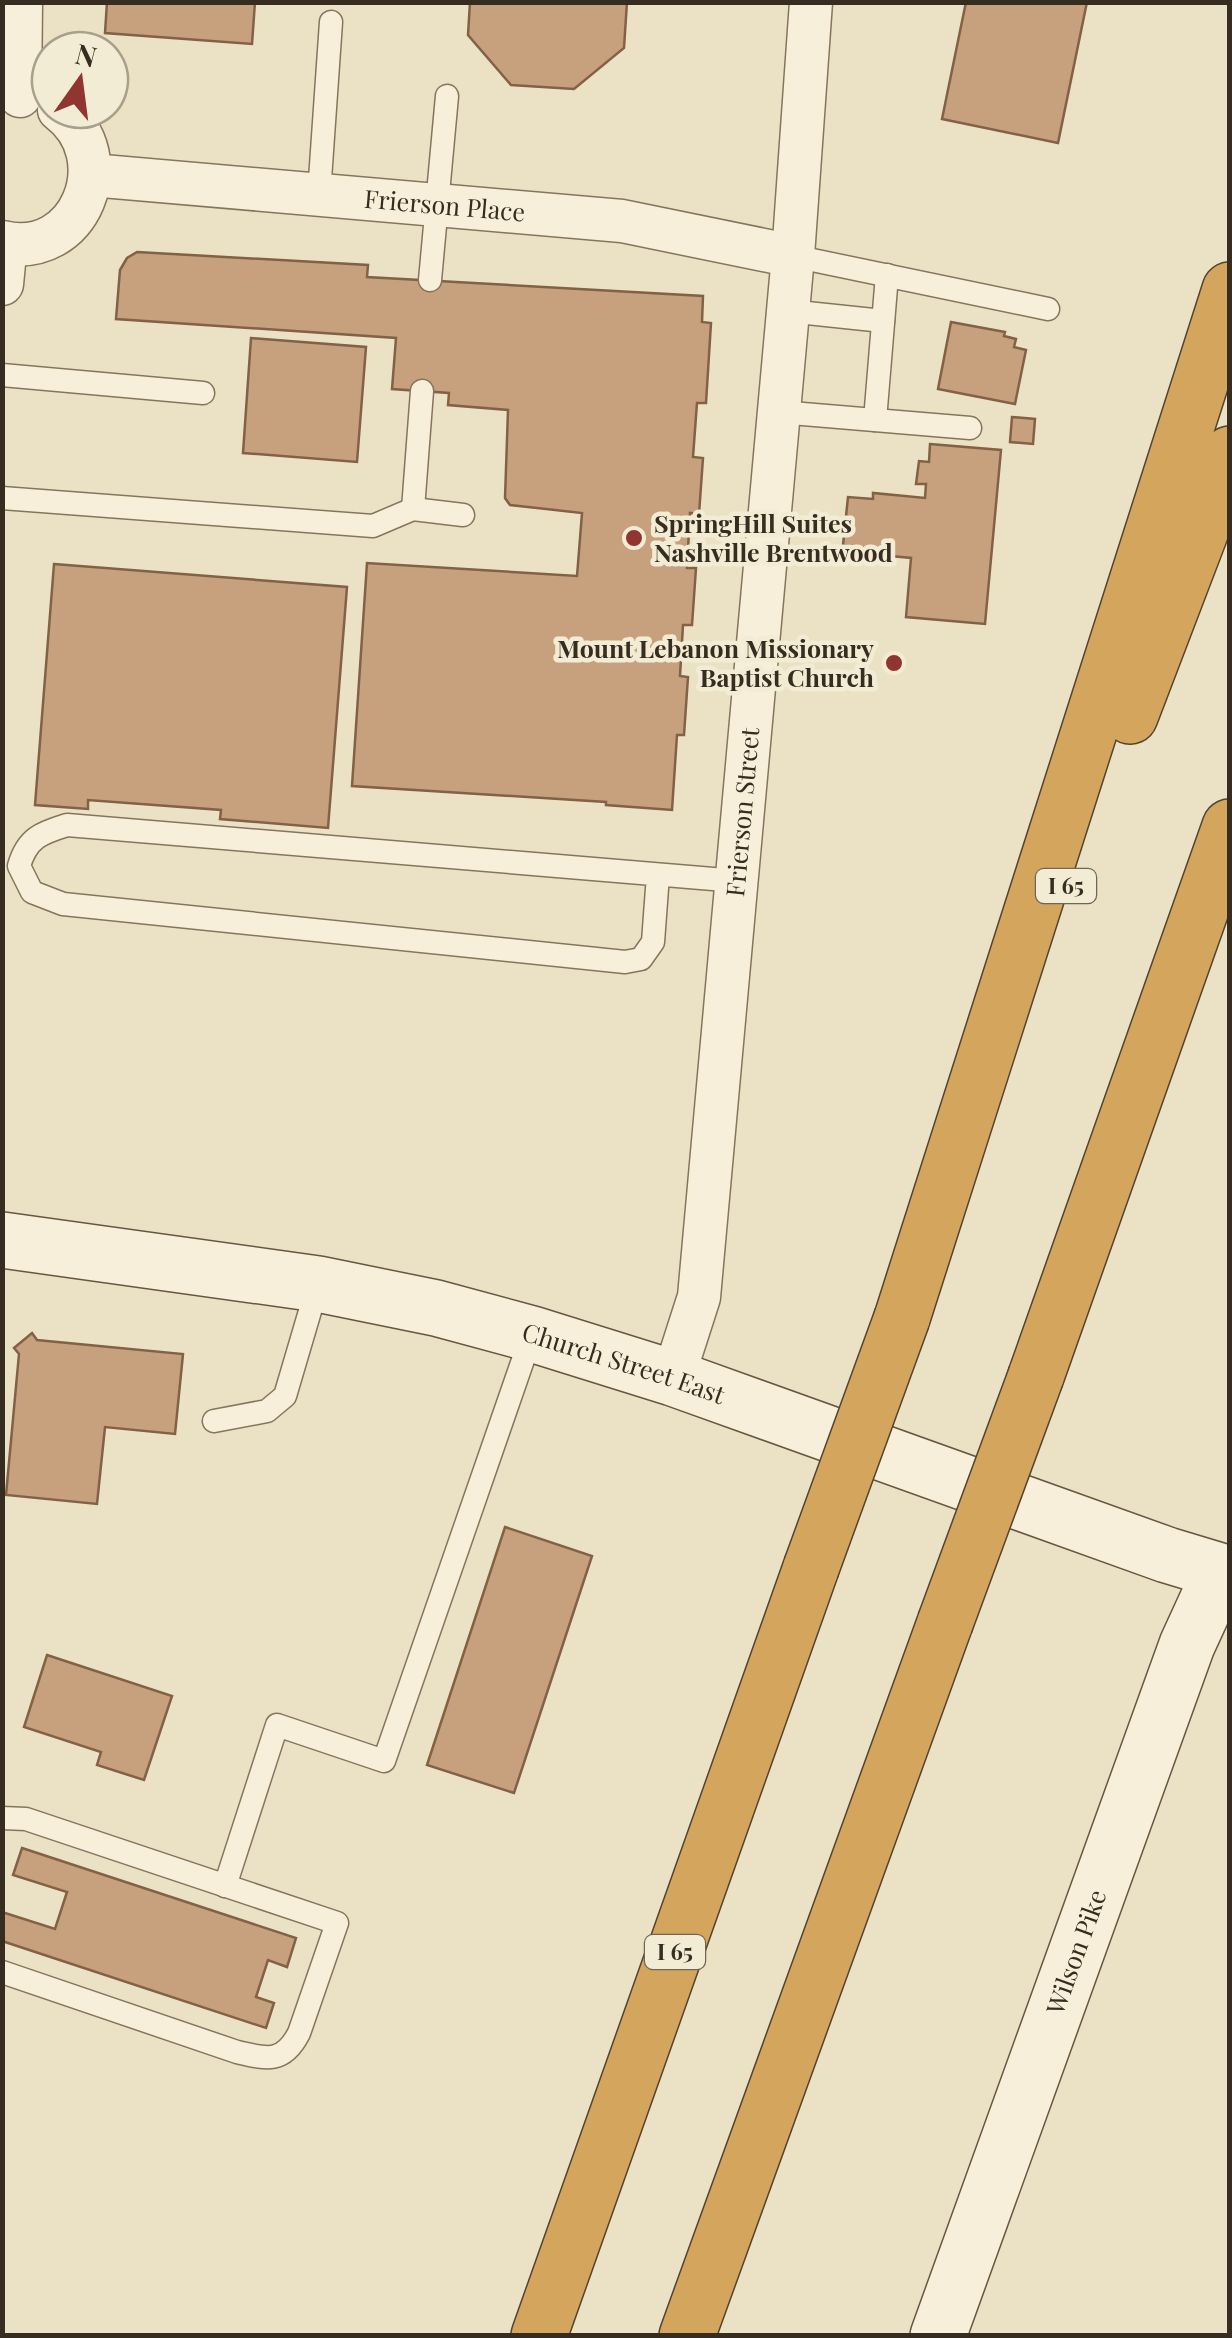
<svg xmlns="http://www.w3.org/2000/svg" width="1232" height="2338" viewBox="0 0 1232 2338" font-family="'Playfair Display',serif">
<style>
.building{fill:#c7a07e;stroke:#836144;stroke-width:2.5}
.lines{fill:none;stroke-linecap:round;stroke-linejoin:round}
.service-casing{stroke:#85755d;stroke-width:25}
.minor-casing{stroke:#85755d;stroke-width:45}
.secondary-casing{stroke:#675640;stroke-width:58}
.motorway-casing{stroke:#534331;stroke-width:58}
.service{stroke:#f7efd9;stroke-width:22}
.minor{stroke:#f7efd9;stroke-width:42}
.secondary{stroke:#f7efd9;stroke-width:55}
.motorway{stroke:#d4a65d;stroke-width:55}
.motorway-bridge-casing{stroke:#534331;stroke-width:58;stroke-linecap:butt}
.motorway-bridge{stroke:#d4a65d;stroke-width:55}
.poi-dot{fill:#903531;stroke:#f3ecd5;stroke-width:4}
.labels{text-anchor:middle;stroke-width:9;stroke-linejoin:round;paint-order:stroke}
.shield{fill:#f3ecd5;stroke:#6f6656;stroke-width:2.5}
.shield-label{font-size:22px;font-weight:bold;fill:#372c20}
.street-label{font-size:25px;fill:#372c20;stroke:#f3ecd5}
.poi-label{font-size:25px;font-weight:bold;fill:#372c20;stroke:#f3ecd5;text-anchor:start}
</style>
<rect width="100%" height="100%" fill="#ebe2c6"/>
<g class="building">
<path d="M107,2h148l-3,42 -147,-11z"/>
<path d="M470,2h157l-3,46 -50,41 -63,-4 -43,-50z"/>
<path d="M966,2h121l-29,141 -116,-24z"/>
<path d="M137,252l231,13 -1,12 336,19 -1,26 9,1 -5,80h-9l-4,54 10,1 -4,56 -9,-1 -3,55h9l-4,57h-9l-3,51 8,1 -4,58h-7l-5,75 -66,-5v-3l-254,-16 15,-223 210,13 5,-63 -72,-8 -5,-7 3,-88 -60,-5 1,-12 -57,-4 4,-51 -280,-19 4,-49 7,-12z"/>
<path d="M951,322l54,10 -1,4 12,3 -2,8 12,3 -11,54 -77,-15z"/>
<path d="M251,338l115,9 -9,115 -114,-9z"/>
<path d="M1012,417l23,2 -2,25 -23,-2z"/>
<path d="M930,444l71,6 -16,174 -79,-7 5,-59 -43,-4 1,-6 -26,-3 5,-48 25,2v-6l52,5 1,-14h-10l3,-23 10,1z"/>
<path d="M54,564l293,23 -19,241 -108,-9 1,-9 -133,-10v9l-53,-4z"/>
<path d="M32,1333l5,7 146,14 -8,80 -70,-7 -8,77 -91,-9 13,-141 -5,-6z"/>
<path d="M505,1527l87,29 -78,237 -87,-28z"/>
<path d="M47,1655l125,41 -28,84 -47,-15 4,-13 -77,-25z"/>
<path d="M22,1848l274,90 -9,29 -19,-7 -12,37 18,6 -8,25 -264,-87v-29l53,17 12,-37 -54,-17z"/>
</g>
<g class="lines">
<defs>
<g id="service">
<path d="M319,194l12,-172"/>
<path d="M793,256l255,53"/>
<path d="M430,280l17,-184"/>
<path d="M788,311l95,10"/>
<path d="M2,375l201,18"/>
<path d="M779,412l191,16"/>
<path d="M875,420l12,-145"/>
<path d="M2,498l371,28 40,-17 50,6"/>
<path d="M413,509l9,-118"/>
<path d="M658,875l-5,67 -12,17 -16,3 -562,-58 -31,-12 -13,-26c8,-28 22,-33 48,-41l670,56"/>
<path d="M214,1421l53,-10 18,-15 33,-112"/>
<path d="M2,1818l24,1 311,104 -38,110c-16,31 -32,26 -62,19l-235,-80"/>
<path d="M225,1886l52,-161 107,36 148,-427"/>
</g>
<g id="minor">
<path d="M20,96l1,-94"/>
<path id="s1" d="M91,175l531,46 171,35"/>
<path d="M2,242c78,19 120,-85 57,-132"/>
<path d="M2,284l4,-41"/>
<path id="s2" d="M673,1378l26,-81 94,-1041 18,-254"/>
</g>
<g id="secondary">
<path id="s3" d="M2,1240l316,44 118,24 96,26 141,44 494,177 63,19"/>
<path id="s4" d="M938,2336l249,-691 33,-72"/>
</g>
<g id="motorway">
<path d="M1130,716l100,-262"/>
<path d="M902,1318l328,-1028"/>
<path d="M1036,1376l194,-549"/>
<path d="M539,2336l272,-768"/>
<path d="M687,2336l258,-713"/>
</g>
</defs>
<use href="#service" class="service-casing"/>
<use href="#minor" class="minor-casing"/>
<use href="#secondary" class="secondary-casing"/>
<use href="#motorway" class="motorway-casing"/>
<use href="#service" class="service"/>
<use href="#minor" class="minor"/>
<use href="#secondary" class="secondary"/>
<use href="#motorway" class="motorway"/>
<defs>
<g id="motorway-bridge">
<path d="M811,1568l91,-250"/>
<path d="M945,1623l91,-247"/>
</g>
</defs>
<use href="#motorway-bridge" class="motorway-bridge-casing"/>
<use href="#motorway-bridge" class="motorway-bridge"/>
</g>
<g class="poi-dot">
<circle cx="634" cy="538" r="10"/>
<circle cx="894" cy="663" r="10"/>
</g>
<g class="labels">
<g class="shield">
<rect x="1036" y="869" width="60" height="34" rx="8"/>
<rect x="645" y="1935" width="60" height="34" rx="8"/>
</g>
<g class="shield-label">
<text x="1066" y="894">I 65</text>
<text x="675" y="1960">I 65</text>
</g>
<g class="street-label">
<text dy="9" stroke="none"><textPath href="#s1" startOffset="355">Frierson Place</textPath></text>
<text dy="9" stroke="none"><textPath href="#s2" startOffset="572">Frierson Street</textPath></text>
<text dy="9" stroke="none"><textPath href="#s3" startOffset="635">Church Street East</textPath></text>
<text dy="9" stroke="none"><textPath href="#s4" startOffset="408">Wilson Pike</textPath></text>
</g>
<g class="poi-label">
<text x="654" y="533">SpringHill Suites<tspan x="654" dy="29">Nashville Brentwood</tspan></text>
<text x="874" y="658" text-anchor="end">Mount Lebanon Missionary<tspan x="874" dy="29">Baptist Church</tspan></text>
</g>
</g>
<rect width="1232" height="2338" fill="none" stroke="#372c20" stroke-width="10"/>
<g transform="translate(80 80) rotate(14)"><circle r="48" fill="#f3ecd5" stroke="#a89f8d" stroke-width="2.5"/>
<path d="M0-8L18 38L0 25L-18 38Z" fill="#903531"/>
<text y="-15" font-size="28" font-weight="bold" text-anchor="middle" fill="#372c20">N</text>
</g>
</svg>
